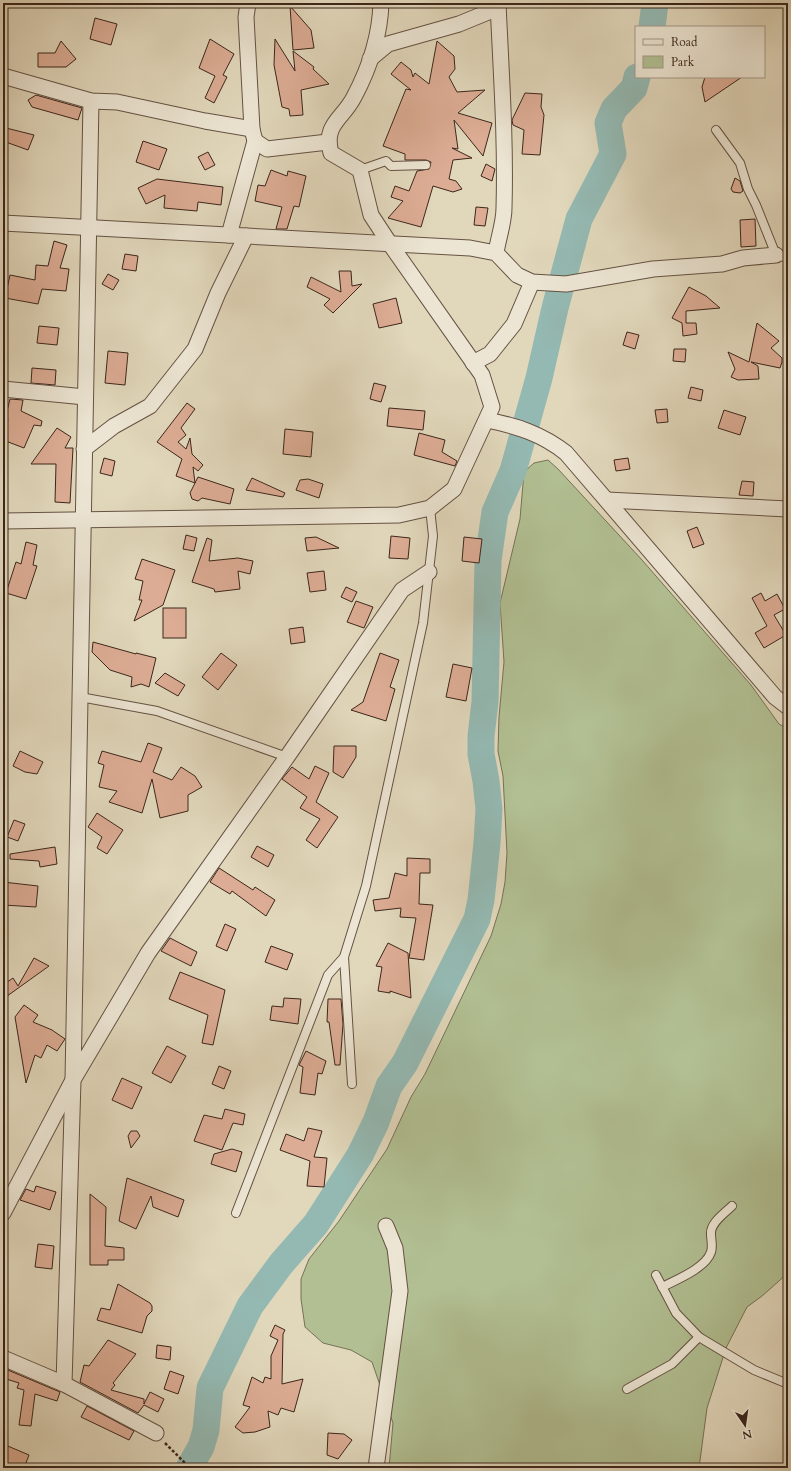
<svg xmlns="http://www.w3.org/2000/svg" width="791" height="1471" viewBox="0 0 791 1471" font-family="Cardo,serif">
<style>
.green{fill:#b1bf92;stroke:#767256}
.lines{fill:none;stroke-linecap:round;stroke-linejoin:round}
.river{stroke:#94b9b2;stroke-width:27}
.building{fill:#dcac94;stroke:#3c261b}
.lane-casing{stroke:#655243;stroke-width:10}
.street-casing{stroke:#655243;stroke-width:17}
.path{stroke:#3c261b;stroke-width:2.5;stroke-dasharray:3 2;stroke-linecap:butt}
.lane{stroke:#ece5d3;stroke-width:8}
.street{stroke:#ece5d3;stroke-width:15}
</style>
<rect width="100%" height="100%" fill="#e1d7bb"/>
<filter id="stains"><feTurbulence type="fractalNoise" baseFrequency=".005" numOctaves="4"/><feColorMatrix values="0 0 0 0 .2 0 0 0 0 .09 0 0 0 0 .02 0 0 0 .5 -.17"/></filter>
<radialGradient id="worn" r=".72"><stop offset=".6" stop-color="#630" stop-opacity="0"/><stop offset="1" stop-color="#630" stop-opacity=".3"/></radialGradient>
<path class="green" d="M548,460l10,9 84,91 109,125 28,39 9,5v544l-26,23 -15,11 -21,41 -19,60 -8,60h-310l4,-45 -21,-61 -21,-12 -28,-7 -18,-16 -4,-28v-20l8,-20 30,-38 48,-72 24,-52 14,-23 66,-138 10,-32 4,-22 2,-29 -4,-77 -5,-25 1,-34 5,-55 -4,-59 20,-84 4,-47 10,-9z"/>
<g class="lines">
<g class="river">
<path d="M652,27l3,-24"/>
<path d="M189,1468l12,-21 5,-17 4,-42 40,-82 31,-42 35,-40 44,-69 16,-33 13,-36 16,-23 72,-144 4,-19 6,-57 2,-34 -3,-28 -5,-27v-18l4,-34 3,-142 7,-48 18,-41 26,-93 16,-70 24,-89 34,-65 -5,-31 6,-14 20,-21 3,-11"/>
</g>
</g>
<g class="building">
<path d="M290,6l21,24 3,18 -21,2z"/>
<path d="M95,18l22,6 -6,21 -21,-6z"/>
<path d="M210,39l24,15 -11,21 4,2 -13,26 -9,-5 10,-22 -16,-8z"/>
<path d="M275,39l20,32 -2,-20 21,16 -1,2 16,15 -28,6 2,25 -13,1 -1,-7 -7,-2 -8,-42z"/>
<path d="M61,41l15,18 -10,8h-28v-14h17z"/>
<path d="M437,41l17,15 1,13 -6,8 8,15 28,-2 -27,23 34,10 -9,33 -29,-36 4,29 -6,-1 20,10 -19,2 -4,19 7,2 6,8 -9,3 -20,-6 -12,41 -33,-9 15,-17 -12,-4 4,-11 14,5 8,-20 12,-2 2,-7 -5,-2h-21v-6l-22,-8 23,-57 5,1 -20,-16 10,-12 10,8 2,7 2,-4 14,11z"/>
<path d="M705,77h37l-37,25 -3,-15z"/>
<path d="M525,93l17,1 -1,13 3,8 -4,40 -18,-1 2,-24 -11,-5 -1,-5z"/>
<path d="M36,95l46,13 -4,12 -46,-13 -4,-7z"/>
<path d="M6,128l28,7 -6,15 -25,-9z"/>
<path d="M143,141l24,8 -8,21 -23,-8z"/>
<path d="M208,152l7,13 -10,5 -7,-13z"/>
<path d="M486,164l9,5 -3,12 -11,-5z"/>
<path d="M271,170l16,6 1,-5 18,5 -7,31 -5,-1 -7,23h-11l6,-22 -27,-6 3,-16 7,1z"/>
<path d="M735,178l5,3 3,10 -3,2 -7,-1 -2,-3z"/>
<path d="M157,179l66,8 -2,18 -23,-3 -1,9 -33,-3 1,-13 -19,9 -8,-16z"/>
<path d="M476,207l12,1 -3,18 -11,-1z"/>
<path d="M755,219l1,27 -15,1 -1,-27z"/>
<path d="M54,241l13,4 -7,23 9,1 -3,22 -24,-2 -4,15 -33,-6 5,-23 25,5 1,-15 12,1z"/>
<path d="M125,254l13,2 -2,15 -14,-2z"/>
<path d="M339,271h12l1,15 10,-2 -29,29 -9,-8 6,-6 -23,-12 4,-10 30,15z"/>
<path d="M108,274l11,6 -6,10 -11,-6z"/>
<path d="M689,287l17,9 14,12 -34,3v12h10l1,11 -14,2 -1,-13 -10,-5z"/>
<path d="M396,298l6,25 -23,5 -6,-24z"/>
<path d="M757,323l22,18 -8,7 11,10v4l-2,6 -29,-6 7,4 1,13 -21,1 -7,-3 4,-8 -7,-17 21,10z"/>
<path d="M39,326l20,2 -2,17 -20,-2z"/>
<path d="M627,332l12,3 -4,14 -12,-4z"/>
<path d="M674,349h12l-1,13 -12,-1z"/>
<path d="M108,351l20,2 -3,32 -20,-2z"/>
<path d="M32,368l24,2 -1,15 -24,-2z"/>
<path d="M374,383l12,3 -5,16 -11,-3z"/>
<path d="M691,387l12,3 -2,11 -13,-3z"/>
<path d="M10,399l13,1 -2,11 21,10 -1,5 -7,-1 -10,23 -21,-8v-7l5,-14h-3z"/>
<path d="M187,403l8,6 -14,19 5,7 -8,7 8,7 4,-11 2,16 11,11 -5,6 -5,-4 2,16 3,-6 36,12 -4,15 -28,-6 -4,3 -6,-2 -2,-6 5,-10 -19,-7 6,-17 -25,-17z"/>
<path d="M389,408l36,3 -2,19 -36,-4z"/>
<path d="M667,409l1,13 -11,1 -2,-13z"/>
<path d="M724,410l22,7 -6,18 -22,-7z"/>
<path d="M57,428l14,9 -6,11h8l-3,55 -15,-1 1,-38h-25z"/>
<path d="M285,429l28,3 -2,25 -28,-3z"/>
<path d="M419,433l26,7 -3,12 15,9 -2,5 -41,-11z"/>
<path d="M104,458l11,3 -3,15 -12,-3z"/>
<path d="M628,458l2,11 -14,2 -2,-11z"/>
<path d="M252,478l33,15 -2,4 -37,-7z"/>
<path d="M308,479l15,5 -4,14 -23,-8 4,-10z"/>
<path d="M742,481l12,1 -1,14 -14,-1z"/>
<path d="M697,527l7,17 -11,4 -6,-17z"/>
<path d="M186,535l11,3 -3,13 -11,-2z"/>
<path d="M391,536l19,2 -2,21 -19,-1z"/>
<path d="M316,537l23,11 -32,3 -2,-13z"/>
<path d="M464,537l18,2 -3,24 -17,-2z"/>
<path d="M207,538l5,2 -3,21 29,-3 15,3 -3,13 -12,-3 2,18 -25,3 -1,-3 -22,-7z"/>
<path d="M26,542l11,3 -4,20 4,1 -11,33 -20,-6 10,-31 5,2z"/>
<path d="M142,559l33,11 -12,35 -29,16 8,-21h-3l4,-19 -8,-2z"/>
<path d="M324,571l2,19 -16,2 -3,-19z"/>
<path d="M346,587l11,5 -5,10 -11,-5z"/>
<path d="M761,593l4,8 12,-7 8,15 -11,6 12,20 -22,13 -9,-15 12,-7 -15,-28z"/>
<path d="M356,601l17,6 -9,21 -17,-6z"/>
<rect x="163" y="608" width="23" height="30"/>
<path d="M303,627l2,15 -14,2 -2,-15z"/>
<path d="M93,642l43,12v-1l20,5 -7,29 -8,-3 -10,3 1,-10 -22,-7 -18,-18z"/>
<path d="M221,653l16,12 -19,25 -16,-13z"/>
<path d="M380,653l19,7 -9,27 5,2 -9,32 -35,-11 12,-8z"/>
<path d="M453,664l19,4 -6,33 -20,-4z"/>
<path d="M165,673l20,12 -7,11 -23,-13z"/>
<path d="M148,743l14,5 -9,24 19,8 9,-13 14,9 7,11 -14,8v16l-28,7 -8,-39 -10,34 -33,-11 8,-11 -18,-4 5,-22 -6,-2 4,-12 39,11z"/>
<path d="M334,746h22v11l-13,21 -10,-6z"/>
<path d="M20,751l23,11 -6,12 -12,-2 -12,-6z"/>
<path d="M315,766l14,7 -13,29 22,15 -21,31 -11,-8 14,-21 -20,-11 7,-11 -25,-18 10,-12 17,12z"/>
<path d="M97,813l26,17 -16,24 -10,-6 5,-11 -14,-10z"/>
<path d="M14,820l11,4 -7,17 -11,-4z"/>
<path d="M257,846l17,9 -6,12 -17,-10z"/>
<path d="M55,847l2,17 -17,3 -1,-6 -29,-2v-5z"/>
<path d="M407,858l23,1v14h-10l-1,31 14,1 -9,55 -15,-2 7,-40 -16,-1 1,-9 -26,3 -2,-11 16,-2 6,-25 12,3z"/>
<path d="M219,868l34,22 2,-3 20,13 -9,16 -34,-25 -2,3 -20,-12z"/>
<path d="M3,882l35,4 -2,21 -33,-2z"/>
<path d="M225,924l11,5 -9,22 -11,-5z"/>
<path d="M170,938l27,14 -6,14 -30,-15z"/>
<path d="M388,943l20,10 3,45 -21,-7v2l-12,-2 4,-24 -6,-1z"/>
<path d="M271,946l22,8 -6,16 -22,-8z"/>
<path d="M34,958l15,8 -46,33v-14l10,-7 5,8z"/>
<path d="M180,972l45,18 -12,55 -11,-2 6,-28 -39,-16z"/>
<path d="M284,998l17,1 -3,25 -28,-4 2,-14 11,1z"/>
<path d="M328,999h13l2,25 -3,41h-5l-6,-43h-2z"/>
<path d="M24,1005l14,10 -5,7 19,8 13,9 -8,12 -10,-6 -6,13 -6,-3 -9,28 -11,-66z"/>
<path d="M167,1046l19,10 -15,27 -19,-10z"/>
<path d="M306,1051l20,10 -4,13 -4,-1 -3,22 -15,-2 3,-26 -4,-2z"/>
<path d="M219,1066l12,5 -7,18 -12,-5z"/>
<path d="M122,1078l20,9 -10,22 -20,-9z"/>
<path d="M225,1109l20,5 -2,11 -10,-2 -11,27 -28,-9 10,-26 18,4z"/>
<path d="M308,1128l14,3 -8,26 13,1 -3,29 -17,-1 3,-25 -30,-11 6,-16 18,7z"/>
<path d="M131,1131h6l3,5 -9,12 -3,-12z"/>
<path d="M232,1149l10,3 -6,20 -25,-8 3,-10z"/>
<path d="M127,1178l57,22 -6,17 -25,-10 -2,-11 -15,33 -17,-8z"/>
<path d="M36,1186l20,6 -6,18 -30,-10 6,-11 8,3z"/>
<path d="M90,1194l16,13 -1,39 19,2v12h-16v5h-18z"/>
<path d="M38,1244l16,2 -2,23 -17,-2z"/>
<path d="M118,1284l32,19 2,3v5l-5,5 -5,17 -45,-13 4,-12 9,2z"/>
<path d="M275,1325l10,5 -2,4 -1,50 21,-5 -9,33 -13,-4 -3,7 -10,-4 2,16 -15,5 -12,1 -8,-6 15,-20 -7,-2 9,-28 11,6 2,-6 6,2v-23l7,-16 -8,-4z"/>
<path d="M108,1340l28,14 -23,29 2,2 -4,5 33,9v5l6,-12 14,7 -6,13 -14,-7 -6,8 -58,-31 4,-17 5,1z"/>
<path d="M157,1345l14,2 -1,13 -14,-2z"/>
<path d="M3,1368l57,24 -3,9 -22,-7 -4,32 -12,-1 5,-35 -7,-2 2,-5 -16,-5z"/>
<path d="M170,1371l14,5 -6,18 -14,-5z"/>
<path d="M87,1406l47,25 -5,9 -48,-23z"/>
<path d="M328,1433l16,1 8,6 -14,19 -11,-4z"/>
<path d="M3,1444l26,11 -5,13h-21z"/>
</g>
<g class="lines">
<defs>
<g id="lane">
<path d="M716,130l24,33 8,26 8,16 20,50 12,3"/>
<path d="M360,170l26,-9 5,5 35,-1"/>
<path d="M80,697l77,14 130,46"/>
<path d="M352,1084l-8,-127 22,-71 57,-263 10,-87 -3,-28"/>
<path d="M236,1213l92,-238 16,-18"/>
<path d="M662,1287c14,-7 44,-19 49,-35 2,-6 0,-12 0,-18 -1,-11 14,-21 21,-28"/>
<path d="M699,1337l55,33 34,14"/>
<path d="M627,1389l45,-25 27,-27 -23,-24 -20,-38"/>
</g>
<g id="street">
<path d="M370,59l18,-15 71,-20 39,-16"/>
<path d="M3,76l88,25 26,1 88,19 47,8"/>
<path d="M255,141l12,8 61,-7"/>
<path d="M3,223l467,25 26,5 21,22 15,7 34,2 87,-15 69,-5 21,-6 33,-3"/>
<path d="M229,235l26,-94 -3,-12 -6,-112 2,-14"/>
<path d="M496,253c2,-14 8,-30 8,-45 2,-68 -3,-137 -6,-205"/>
<path d="M473,363l17,-9 24,-30 18,-42"/>
<path d="M3,389l82,8"/>
<path d="M487,420c30,6 55,14 79,33l209,244 13,10"/>
<path d="M84,449l30,-23 36,-20 45,-57 23,-56 28,-57"/>
<path d="M607,500l181,9"/>
<path d="M3,521l396,-6 31,-7 24,-19 38,-82 -10,-32 -92,-131 -19,-29 -11,-45 -29,-17c-8,-29 12,-34 23,-56 15,-28 26,-62 27,-94"/>
<path d="M3,1213l70,-133 75,-127 139,-196 115,-167 27,-18"/>
<path d="M3,1358l61,26 92,49"/>
<path d="M64,1384l9,-304 18,-979"/>
<path d="M376,1468l24,-177 -5,-43 -9,-22"/>
</g>
</defs>
<use href="#lane" class="lane-casing"/>
<use href="#street" class="street-casing"/>
<path class="path" d="M165,1443l25,25"/>
<use href="#lane" class="lane"/>
<use href="#street" class="street"/>
</g>
<rect width="791" height="1471" fill="none" stroke="#e1d7bb" stroke-width="16"/>
<rect x="4" y="4" width="783" height="1463" fill="none" stroke="#3c261b" stroke-width="2"/>
<rect x="8" y="8" width="775" height="1455" fill="none" stroke="#3c261b"/>
<rect x="635" y="26" width="130" height="52" fill="#ece5d3" stroke="#a69989"/>
<rect x="643" y="39" width="20" height="6" fill="#ece5d3" stroke="#a69989"/>
<text x="671" y="46" font-size="12" fill="#3c261b">Road</text>
<rect x="643" y="56" width="20" height="12" fill="#b1bf92" stroke="#a69989"/>
<text x="671" y="66" font-size="12" fill="#3c261b">Park</text>
<g transform="translate(745 1425) rotate(167)" stroke="#ece5d3" stroke-width="3" paint-order="stroke">
<path d="M0-3L7 15L0 10L-7 15Z" fill="#3c261b"/>
<text y="-6" font-size="11" font-weight="bold" text-anchor="middle" fill="#3c261b">N</text>
</g>
<rect width="100%" height="100%" filter="url(#stains)"/>
<rect width="100%" height="100%" fill="url(#worn)"/>
</svg>
